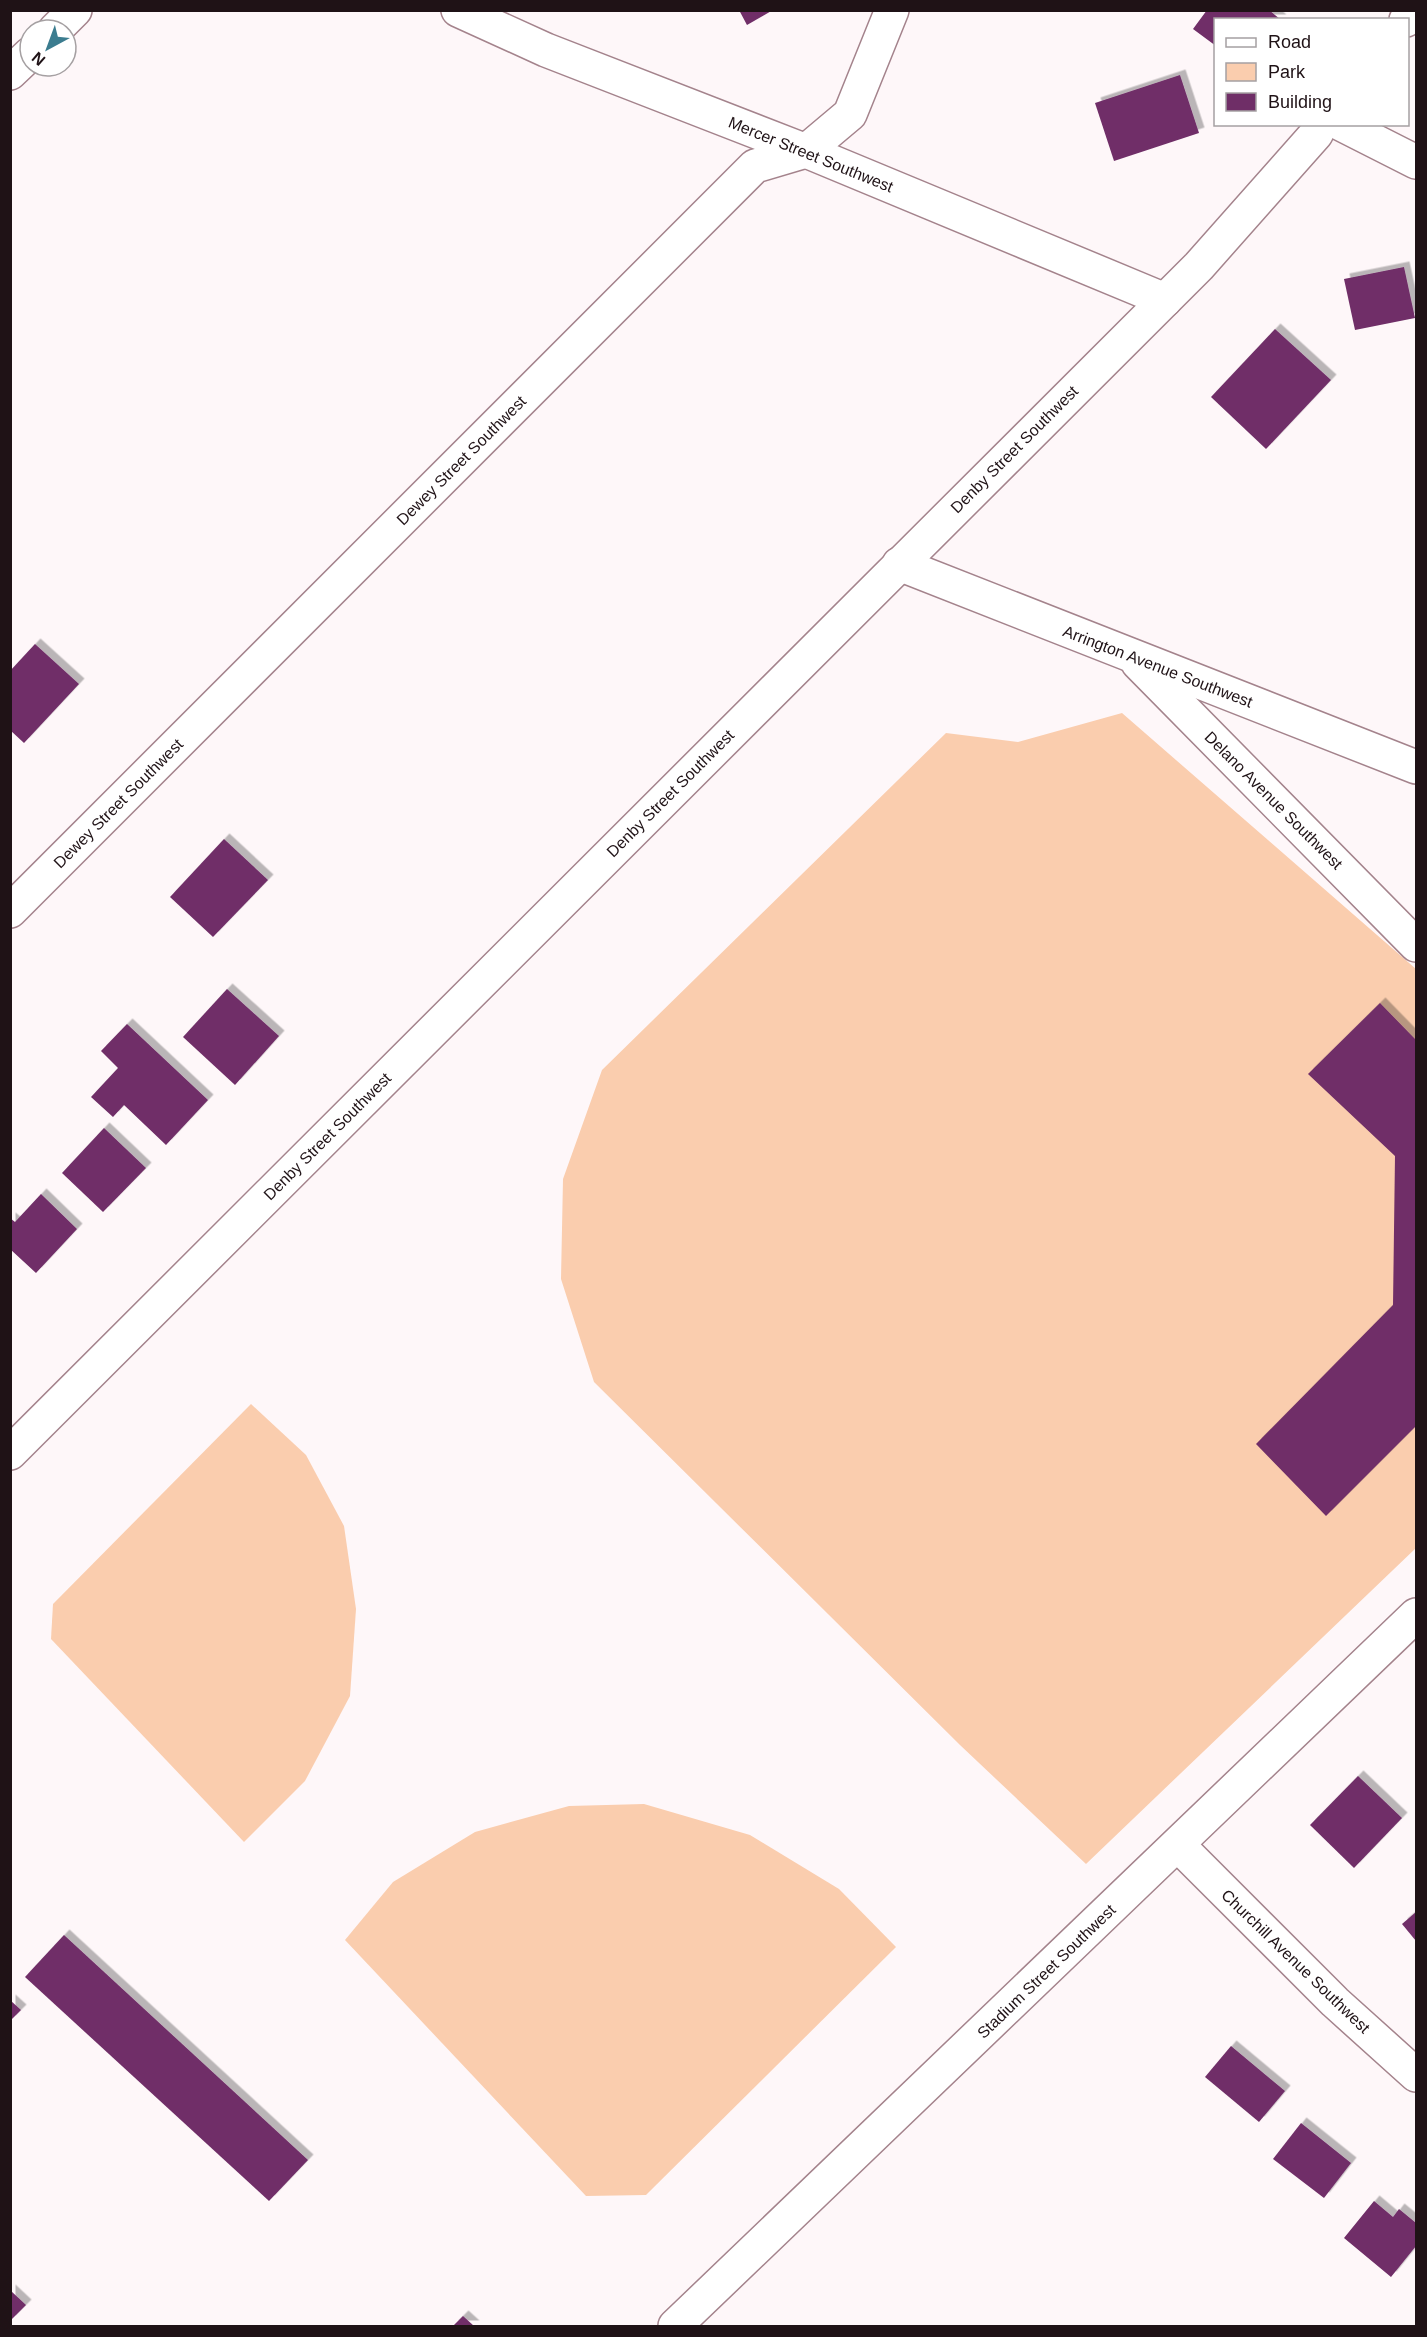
<svg xmlns="http://www.w3.org/2000/svg" width="1427" height="2337" viewBox="0 0 1427 2337" font-family="Arial,sans-serif">
<style>
.green{fill:#facdae}
.building{fill:#6f2e67;filter:url(#shadow)}
.lines{fill:none;stroke-linecap:round;stroke-linejoin:round}
.minor-casing{stroke:#a4838c;stroke-width:36}
.minor{stroke:#fff;stroke-width:33}
.labels{text-anchor:middle;stroke-width:6;stroke-linejoin:round;paint-order:stroke}
.street-label{font-size:16px;fill:#1f1216;stroke:#fff}
</style>
<defs>
<filter id="shadow"><feDropShadow dx="5.5" dy="-5.5" stdDeviation="0" flood-color="#0004"/></filter>
</defs>
<rect width="100%" height="100%" fill="#fef7f9"/>
<g class="green">
<path d="M1122,713l294,256v579l-330,316 -126,-119 -366,-363 -33,-103 2,-100 39,-109 344,-337 72,9z"/>
<path d="M251,1404l55,51 38,71 12,83 -6,87 -45,85 -61,61 -193,-203 2,-35z"/>
<path d="M644,1804l106,31 89,54 57,58 -250,248 -60,1 -241,-256 48,-58 82,-50 94,-26z"/>
</g>
<g class="building">
<path d="M739,10h34l-26,15z"/>
<path d="M1207,10h62l12,10h-65v26l-23,-17z"/>
<path d="M1180,75l19,58 -85,28 -19,-58z"/>
<path d="M1404,267l11,51 -60,12 -11,-51z"/>
<path d="M1275,329l56,51 -65,69 -55,-52z"/>
<path d="M35,644l44,40 -55,59 -14,-13v-59z"/>
<path d="M224,839l44,41 -55,57 -43,-40z"/>
<path d="M227,989l52,47 -44,49 -52,-48z"/>
<path d="M1380,1003l36,37v386l-90,90 -70,-72 137,-139 2,-149 -87,-82z"/>
<path d="M127,1024l81,76 -42,45 -42,-40 -11,12 -22,-20 27,-29 -17,-17z"/>
<path d="M104,1128l42,40 -43,44 -41,-39z"/>
<path d="M41,1194l36,35 -41,44 -26,-24v-31l5,4z"/>
<path d="M1358,1776l44,42 -48,50 -44,-43z"/>
<path d="M1416,1912v29l-14,-17z"/>
<path d="M64,1935l244,225 -39,41 -244,-224z"/>
<path d="M10,2000l11,10 -11,11z"/>
<path d="M1231,2046l54,45 -26,31 -54,-45z"/>
<path d="M1301,2123l50,40 -27,35 -51,-39z"/>
<path d="M1374,2201l19,16 6,-8 17,14v23l-25,31 -47,-39z"/>
<path d="M10,2290l16,15 -16,16z"/>
<path d="M463,2316l11,10h-21z"/>
</g>
<g class="lines">
<defs>
<g id="minor">
<path d="M458,10l88,40 260,101 359,149"/>
<path d="M1406,20l8,-10"/>
<path d="M55,30l20,-20"/>
<path d="M10,73l20,-19"/>
<path d="M1341,124l75,38"/>
<path d="M899,564l517,203"/>
<path d="M1138,663l278,282"/>
<path d="M10,911l745,-745 51,-15 44,-37 42,-104"/>
<path d="M10,1453l1189,-1187 117,-132 5,-10"/>
<path d="M1178,1845l157,157 81,73"/>
<path d="M675,2326l741,-711"/>
</g>
</defs>
<use href="#minor" class="minor-casing"/>
<use href="#minor" class="minor"/>
</g>
<g class="labels">
<g class="street-label">
<text transform="translate(811 154) rotate(22)" y="6">Mercer Street Southwest</text>
<text transform="translate(1014 449) rotate(-45)" y="6">Denby Street Southwest</text>
<text transform="translate(461 460) rotate(-45)" y="6">Dewey Street Southwest</text>
<text transform="translate(1158 666) rotate(21)" y="6">Arrington Avenue Southwest</text>
<text transform="translate(670 793) rotate(-45)" y="6">Denby Street Southwest</text>
<text transform="translate(1274 800) rotate(45)" y="6">Delano Avenue Southwest</text>
<text transform="translate(118 803) rotate(-45)" y="6">Dewey Street Southwest</text>
<text transform="translate(327 1136) rotate(-45)" y="6">Denby Street Southwest</text>
<text transform="translate(1296 1961) rotate(44)" y="6">Churchill Avenue Southwest</text>
<text transform="translate(1046 1971) rotate(-44)" y="6">Stadium Street Southwest</text>
</g>
</g>
<rect width="1427" height="2337" fill="none" stroke="#1f1216" stroke-width="24"/>
<rect x="1214" y="18" width="195" height="108" fill="#ffffff" stroke="#a5a0a2" stroke-width="1.5"/>
<rect x="1226" y="38" width="30" height="9" fill="#ffffff" stroke="#a5a0a2" stroke-width="1.5"/>
<text x="1268" y="48" font-size="18" fill="#1f1216">Road</text>
<rect x="1226" y="63" width="30" height="18" fill="#facdae" stroke="#a5a0a2" stroke-width="1.5"/>
<text x="1268" y="78" font-size="18" fill="#1f1216">Park</text>
<rect x="1226" y="93" width="30" height="18" fill="#6f2e67" stroke="#a5a0a2" stroke-width="1.5"/>
<text x="1268" y="108" font-size="18" fill="#1f1216">Building</text>
<g transform="translate(48 48) rotate(221)"><circle r="28" fill="#ffffff" stroke="#a5a0a2" stroke-width="1.5"/>
<path d="M0-4.5L10 22L0 15L-10 22Z" fill="#3b7c8f"/>
<text y="-9" font-size="16" font-weight="bold" text-anchor="middle" fill="#1f1216">N</text>
</g>
</svg>
